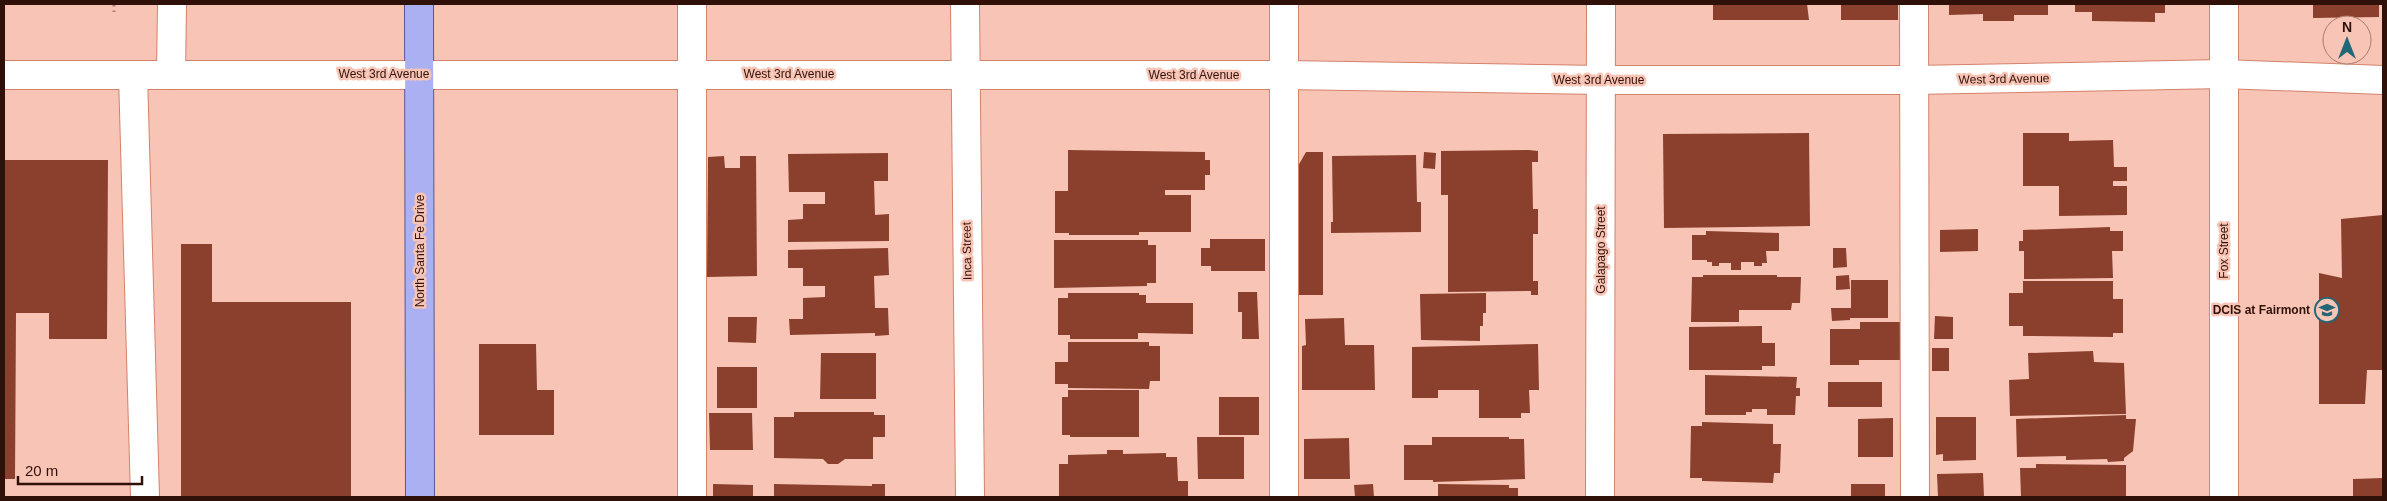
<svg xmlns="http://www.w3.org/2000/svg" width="2387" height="501" viewBox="0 0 2387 501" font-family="Helvetica,sans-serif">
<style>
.building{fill:#8a402c}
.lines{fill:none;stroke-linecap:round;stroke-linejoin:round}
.minor-casing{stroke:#d3826c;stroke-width:30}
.major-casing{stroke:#5a569b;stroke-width:30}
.path{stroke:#a97d71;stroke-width:3;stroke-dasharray:2.5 4;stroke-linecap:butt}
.minor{stroke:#fff;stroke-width:28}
.major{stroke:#aab0f2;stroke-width:28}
.labels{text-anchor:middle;stroke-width:5;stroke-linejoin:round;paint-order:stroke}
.street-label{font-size:12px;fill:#301109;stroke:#f8c4b5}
.poi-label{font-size:12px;font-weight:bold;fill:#301109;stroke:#f8c4b5;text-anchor:end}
</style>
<rect width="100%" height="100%" fill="#f8c4b5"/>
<g class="building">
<path d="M1713,4h94l2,16h-96z"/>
<rect x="1841" y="4" width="57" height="16"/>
<path d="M1949,4h99v11h-34v6h-31v-7l-34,1z"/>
<path d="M2075,4h90v9h-10v9l-63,-1v-9h-17z"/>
<path d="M2313,4h66v13l-66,1z"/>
<path d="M1809,133l1,93 -146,2 -1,-94z"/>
<path d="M2023,133h46v8l44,-1 1,27h13v14h-14v5h14v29l-68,1v-30h-36z"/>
<path d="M1068,150l137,2v8h5v15h-5v15h-40v5h26v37h-52v3h-70v-2h-14v-42h13z"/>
<path d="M1529,150l9,1v11h-6l1,47h5v25h-5v47h5v14h-7v-4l-83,1v-97h-7v-44z"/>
<path d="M1306,152h17v143h-25v-129z"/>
<path d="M1424,152l12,1 -1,16 -12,-1z"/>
<path d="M888,153v28h-14l1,34 14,-1v27l-101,1v-22l15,-1v-15h22v-12h-36l-1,-38z"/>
<path d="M1416,155l1,47h4v30l-90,1v-11h2l-1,-66z"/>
<path d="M724,156l1,12h15v-12h16l1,120 -50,1 1,-120z"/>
<path d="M4,160h104l-1,179h-58v-26h-33l-1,166h-11z"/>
<path d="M2383,215v155h-16l-2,34h-46v-131l23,5 -1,-59z"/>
<path d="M2110,227v4h13v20h-11l1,27 -89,1v-28h-5v-10h4v-11z"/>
<path d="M1978,229v22l-38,1v-22z"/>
<path d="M1706,231l73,2v18h-13l1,12h-5v3h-8v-4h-13v8h-10v-7h-12v3h-7v-4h-5v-2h-15v-25h14z"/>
<path d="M1210,239h55v32h-54v-5h-10v-18h9z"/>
<path d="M1054,240h94v5h8v38h-9v3l-93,2z"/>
<path d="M181,244h31v58h139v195h-170z"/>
<path d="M888,248l1,27 -15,1 1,32h13l1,27 -14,1v-3l-85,2 -1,-16h14v-21l22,-1v-11h-22v-18h-15v-18z"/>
<path d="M1833,248h13l1,19 -14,1z"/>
<path d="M1703,275h74v2h24l-1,26h-8l-1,7h-52v12h-48l1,-45h11z"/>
<path d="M1849,275l1,14 -14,1v-14z"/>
<path d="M1851,280h37v38h-38v2l-18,1 -1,-13h20z"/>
<path d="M2023,281h90v18h10v34h-10v4l-90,-1v-10h-14v-33h14z"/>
<path d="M1238,292h19l2,47h-17v-27h-4z"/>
<path d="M1068,293h71v2h7v8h47v31l-55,-1v6h-68v-4h-12v-37h10z"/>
<path d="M1486,293v20h-3v13h-3v15l-59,-1 -1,-46z"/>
<path d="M1935,316l18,1v22h-19z"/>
<path d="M728,317h29l-1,26 -28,-1z"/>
<path d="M1344,318l1,27h29l1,45h-73v-44l4,-1 -1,-26z"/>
<path d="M1860,322h42l-1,38h-42v5h-29v-36h30z"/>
<path d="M1762,326v17h13v23h-13v4h-73v-43z"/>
<path d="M1068,342h81v4h11v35h-10l-1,8 -81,-1v-4h-13v-22h13z"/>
<path d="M479,344h57l1,46h17v45h-75z"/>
<path d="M1538,344l1,46h-10l1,23h-9v5h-42v-28h-41v8h-26v-51z"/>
<rect x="1932" y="348" width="17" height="23"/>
<path d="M2093,351l1,11 30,1 2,51 -116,2 -1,-36 20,-1 -1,-26z"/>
<path d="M821,353h55v46h-56z"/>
<rect x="717" y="367" width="40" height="41"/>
<path d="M1705,375l92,2 -1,11h4v8h-4l-1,19h-28v-6h-15v3h-6v3h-41z"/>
<rect x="1828" y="382" width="54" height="25"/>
<path d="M1068,390h71v47h-69v-2h-8v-38h6z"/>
<rect x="1219" y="397" width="40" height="38"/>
<path d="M794,412h80v3h11v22h-12v22h-28l-7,5h-10l-5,-5 -49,-1v-41h20z"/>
<path d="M709,413h43l1,37h-43z"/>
<path d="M2126,415v4h10l-3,32 -9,7v3l-16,1 -1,-3 -41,1v-4l-49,1 -1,-38z"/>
<path d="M1936,417h40v43l-33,1v-7l-7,1z"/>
<path d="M1893,418v39h-35v-38z"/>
<path d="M1702,422l71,2v20h8l-1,29h-6l-1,10 -71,-2v-3h-12l1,-52h11z"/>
<path d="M1197,437h47v42h-46z"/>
<path d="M1432,437h77v2h15l1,40 -92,3v-2h-29v-35h28z"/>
<path d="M1349,438l1,41h-46v-40z"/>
<path d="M1107,450h16v4l43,-1v4h11l1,24h10v16h-129v-33h9v-9l39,-1z"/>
<path d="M2036,464l90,1v32h-105l-1,-29h16z"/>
<path d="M1983,473l1,24h-46l-1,-23z"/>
<path d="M2383,478v19h-30v-18z"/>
<path d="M713,484l40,1v12h-40z"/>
<path d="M774,484l98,2v-2h13v13h-111z"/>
<path d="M1373,484l1,13h-19l-1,-12z"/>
<path d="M1438,484l71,1v3h9v9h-80z"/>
<rect x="1851" y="484" width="34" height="13"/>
</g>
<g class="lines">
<defs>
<g id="minor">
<path d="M692,4v493"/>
<path d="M965,4l5,493"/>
<path d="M1914,4l1,493"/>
<path d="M2224,4v493"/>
<path d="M4,75h1280l317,5h313l309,-6 160,6"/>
<path d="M133,75l12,422"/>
<path d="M171,75l1,-71"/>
<path d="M1284,497v-493"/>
<path d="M1600,497l1,-493"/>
</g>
<path id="major" d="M419,4l1,493"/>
</defs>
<use href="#minor" class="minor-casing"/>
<use href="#major" class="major-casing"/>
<path class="path" d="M114,4v8"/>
<use href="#minor" class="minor"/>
<use href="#major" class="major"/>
</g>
<defs>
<symbol id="school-ring" viewBox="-11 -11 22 22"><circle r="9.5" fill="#f8c4b5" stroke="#226777" stroke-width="1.5"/><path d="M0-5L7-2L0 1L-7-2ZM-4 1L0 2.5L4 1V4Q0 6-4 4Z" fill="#226777"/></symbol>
</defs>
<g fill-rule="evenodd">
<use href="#school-ring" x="2313" y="296" width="28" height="28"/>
</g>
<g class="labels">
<g class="street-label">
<text x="384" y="78">West 3rd Avenue</text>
<text x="789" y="78">West 3rd Avenue</text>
<text x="1194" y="79">West 3rd Avenue</text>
<text transform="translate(2004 79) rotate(-1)" y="4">West 3rd Avenue</text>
<text x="1599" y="84">West 3rd Avenue</text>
<text transform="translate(1601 250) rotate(-90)" y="4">Galapago Street</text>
<text transform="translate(420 251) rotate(-90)" y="4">North Santa Fe Drive</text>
<text transform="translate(967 251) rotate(-91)" y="4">Inca Street</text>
<text transform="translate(2224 251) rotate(-90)" y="4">Fox Street</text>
</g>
<g class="poi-label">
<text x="2310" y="314">DCIS at Fairmont</text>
</g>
</g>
<rect width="2387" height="501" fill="none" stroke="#301109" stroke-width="10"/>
<g transform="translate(2347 40)"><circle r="24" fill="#f8c4b5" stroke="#a87c70"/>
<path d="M0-4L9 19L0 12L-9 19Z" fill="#226777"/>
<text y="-8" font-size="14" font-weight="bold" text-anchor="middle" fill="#301109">N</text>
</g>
<path d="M18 476v8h124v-8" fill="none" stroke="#301109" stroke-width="2.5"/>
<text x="25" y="476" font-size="15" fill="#301109" stroke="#f8c4b5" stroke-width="4" paint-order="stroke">20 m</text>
</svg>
